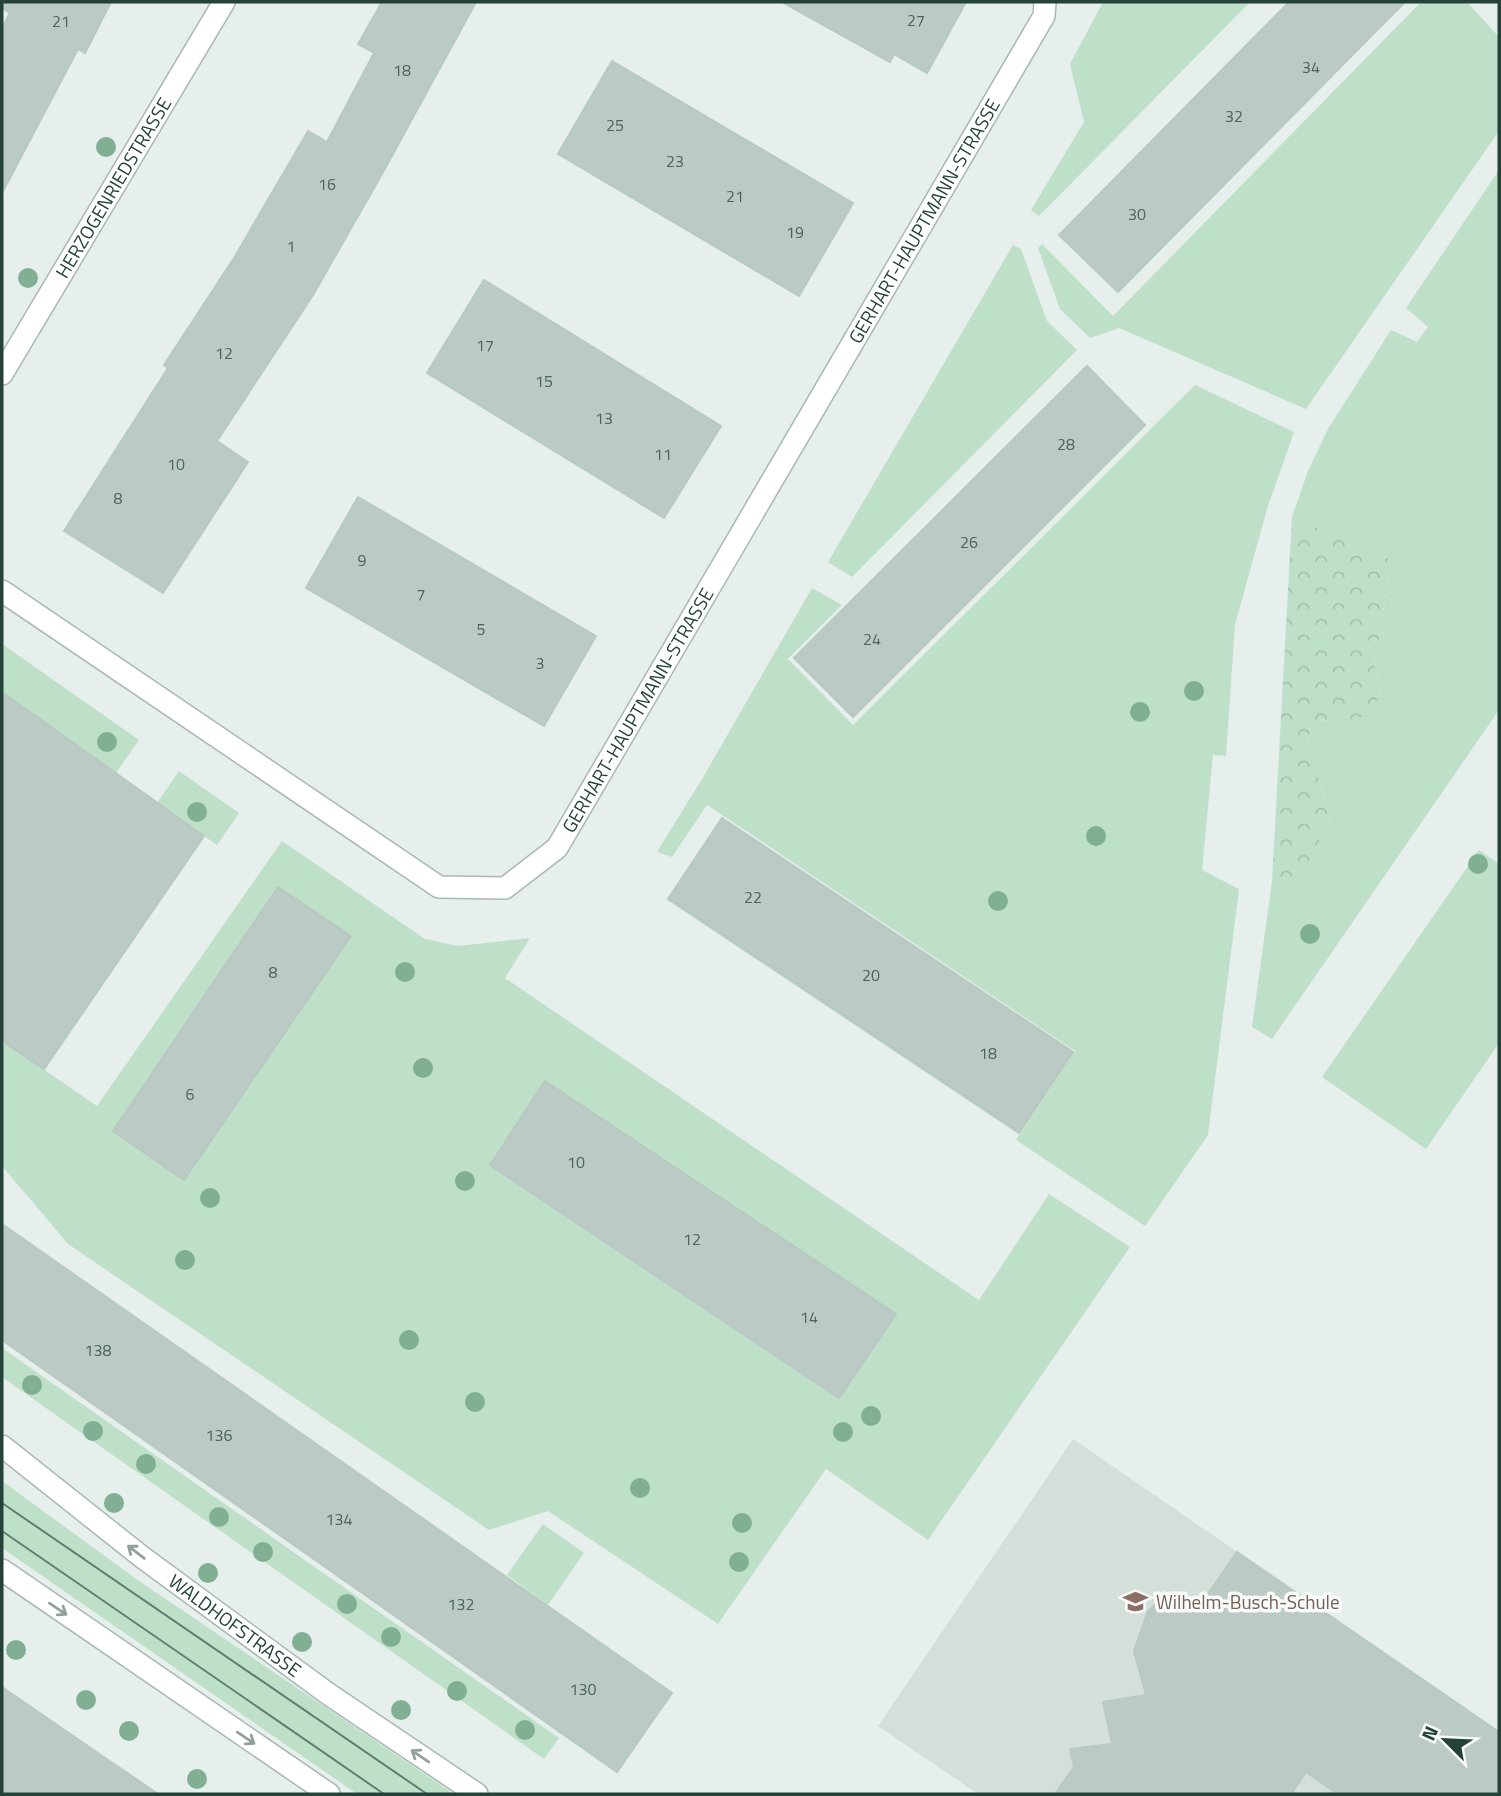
<svg xmlns="http://www.w3.org/2000/svg" width="1501" height="1796" viewBox="0 0 1501 1796" font-family="'Titillium Web',sans-serif">
<style>
.built{fill:#d4dfda}
.green{fill:#bfe0c8}
.park{fill:url(#park-crowns)}
.building{fill:#bbcac4;stroke:#b8c9c2;stroke-width:2}
.lines{fill:none;stroke-linecap:round;stroke-linejoin:round}
.minor-casing{stroke:#a8b8b2;stroke-width:24}
.tertiary-casing{stroke:#a8b8b2;stroke-width:24}
.minor{stroke:#fff;stroke-width:21}
.tertiary{stroke:#fff;stroke-width:21}
.tram{stroke:#5f7d75;stroke-width:2}
.tree{fill:#80af93}
.oneway{stroke:#92a09c}
.labels{text-anchor:middle;stroke-width:7;stroke-linejoin:round;paint-order:stroke}
.number-label{font-size:16px;fill:#4a645c}
.street-label{font-size:19px;fill:#24423a;stroke:#f7fbf9}
.education-label{font-size:19px;fill:#785e54;stroke:#f7fbf9;text-anchor:start}
</style>
<defs>
<pattern id="park-crowns" width="20" height="18" patternUnits="userSpaceOnUse" patternTransform="scale(1.75)"><rect width="20" height="18" fill="#bfe0c8"/><path d="M2 6a3 3 0 1 1 6 0M12 15a3 3 0 1 1 6 0" fill="none" stroke="#a4c1ad"/></pattern>
</defs>
<rect width="100%" height="100%" fill="#e6efeb"/>
<path class="built" d="M1073,1439l426,293v62h-521l-100,-68z"/>
<g class="green">
<path d="M1103,2h147l-211,214 -8,-6 53,-88 -14,-58z"/>
<path d="M1421,2h46l32,35v94l-193,278 -187,-81 -29,10 -30,-29 -22,-61 4,-4 71,72z"/>
<path d="M1499,170v540l-227,329 -20,-12 20,-146 27,2 31,-65 -23,-80 13,-18 21,2 40,-28 -6,-29 16,-105 -99,-43 16,-46 20,-42 63,-99 26,12 11,-15 -22,-19z"/>
<path d="M1013,245l8,4 26,72 30,29 -225,227 -24,-15z"/>
<path d="M1195,385l99,47 -27,77 -32,116 -9,131 -13,-1 -11,115 37,19 -31,246 -63,91 -129,-86 59,-89 -368,-246 -35,52 -15,-5 45,-73 110,-191 30,17 -54,54 65,66z"/>
<path d="M2,644l137,96 -23,33 -114,-81z"/>
<path d="M179,771l60,42 -22,32 -60,-42z"/>
<path d="M282,841l143,98 33,7 72,-8 -25,40 474,322 70,-106 81,53 -202,293 -102,-71 -108,155 -170,-113 -59,19 -421,-286 -66,-78v-118l3,-5 92,63z"/>
<path d="M1479,850l20,14v179l-73,106 -104,-72z"/>
<path d="M2,1348l557,390 -15,21 -542,-382z"/>
<path d="M2,1481l137,100 315,213h-97l-355,-246z"/>
<path d="M543,1524l41,29 -36,52 -41,-30z"/>
</g>
<path class="park" d="M1292,517l99,43 -16,105 6,29 -12,21 -28,7 -21,-2 -13,18 23,80 -31,66 -27,-3z"/>
<g class="building">
<path d="M2,2h109l-26,51 -7,-4 -76,144v-165l8,-15 -8,-5z"/>
<path d="M382,2h94l-94,172 -69,121 -96,146 31,21 -85,131 -99,-62 104,-163 -4,-3 70,-107 74,-127 19,11 47,-89 -16,-9z"/>
<path d="M782,2h184l-39,71 -33,-19 -4,8z"/>
<path d="M1289,2h116l-287,290 -59,-57z"/>
<path d="M612,61l241,142 -54,93 -241,-142z"/>
<path d="M484,280l237,146 -57,92 -237,-145z"/>
<path d="M1087,366l58,59 -292,292 -59,-59z"/>
<path d="M358,497l238,139 -52,90 -238,-138z"/>
<path d="M2,692l202,144 -160,233 -42,-28z"/>
<path d="M722,818l351,234 -54,81 -351,-234z"/>
<path d="M278,887l73,49 -167,244 -71,-49z"/>
<path d="M545,1081l351,233 -57,84 -349,-233z"/>
<path d="M2,1224l670,469 -55,79 -615,-432z"/>
<path d="M1237,1552l262,180v62h-161l-32,-22 -15,22h-236l19,-27 -4,-18 42,-5 -9,-42 43,-7 -12,-44 14,-40 11,-10 42,3z"/>
<path d="M2,1687l93,64 63,43h-156z"/>
</g>
<g class="lines">
<defs>
<g id="minor">
<path id="s1" d="M2,591l437,296 66,1 52,-40 487,-832 1,-14"/>
</g>
<g id="tertiary">
<path id="s2" d="M2,374l222,-372"/>
<path id="s3" d="M2,1446l140,111 185,136 150,101"/>
<path d="M2,1570l327,224"/>
</g>
</defs>
<use href="#minor" class="minor-casing"/>
<use href="#tertiary" class="tertiary-casing"/>
<use href="#minor" class="minor"/>
<use href="#tertiary" class="tertiary"/>
<g class="tram">
<path d="M2,1503l425,291"/>
<path d="M2,1531l382,263"/>
</g>
</g>
<g class="tree">
<circle cx="106" cy="147" r="10"/>
<circle cx="28" cy="278" r="10"/>
<circle cx="1194" cy="691" r="10"/>
<circle cx="1140" cy="712" r="10"/>
<circle cx="107" cy="742" r="10"/>
<circle cx="197" cy="812" r="10"/>
<circle cx="1096" cy="836" r="10"/>
<circle cx="1478" cy="864" r="10"/>
<circle cx="998" cy="901" r="10"/>
<circle cx="1310" cy="934" r="10"/>
<circle cx="405" cy="972" r="10"/>
<circle cx="423" cy="1068" r="10"/>
<circle cx="465" cy="1181" r="10"/>
<circle cx="210" cy="1198" r="10"/>
<circle cx="185" cy="1260" r="10"/>
<circle cx="409" cy="1340" r="10"/>
<circle cx="32" cy="1385" r="10"/>
<circle cx="475" cy="1402" r="10"/>
<circle cx="871" cy="1416" r="10"/>
<circle cx="93" cy="1431" r="10"/>
<circle cx="843" cy="1432" r="10"/>
<circle cx="146" cy="1464" r="10"/>
<circle cx="640" cy="1488" r="10"/>
<circle cx="114" cy="1503" r="10"/>
<circle cx="219" cy="1517" r="10"/>
<circle cx="742" cy="1523" r="10"/>
<circle cx="263" cy="1552" r="10"/>
<circle cx="739" cy="1562" r="10"/>
<circle cx="208" cy="1573" r="10"/>
<circle cx="347" cy="1604" r="10"/>
<circle cx="391" cy="1637" r="10"/>
<circle cx="302" cy="1642" r="10"/>
<circle cx="16" cy="1650" r="10"/>
<circle cx="457" cy="1691" r="10"/>
<circle cx="86" cy="1700" r="10"/>
<circle cx="401" cy="1710" r="10"/>
<circle cx="525" cy="1730" r="10"/>
<circle cx="129" cy="1731" r="10"/>
<circle cx="197" cy="1779" r="10"/>
</g>
<defs><path id="oneway-shaft" d="M-6 0H5M1.5-3L5.5 0L1.5 3" fill="none" stroke-width="1.6" stroke-linecap="round" stroke-linejoin="round" transform="scale(1.75)"/></defs>
<g class="oneway">
<use href="#oneway-shaft" transform="translate(136 1552) rotate(-142)"/>
<use href="#oneway-shaft" transform="translate(58 1609) rotate(34)"/>
<use href="#oneway-shaft" transform="translate(246 1738) rotate(34)"/>
<use href="#oneway-shaft" transform="translate(420 1756) rotate(-146)"/>
</g>
<defs>
<symbol id="school-bare" viewBox="-9 -9 18 18"><path d="M0-5L7-2L0 1L-7-2ZM-4 1L0 2.5L4 1V4Q0 6-4 4Z" fill="#8d6e63" stroke="#f7fbf9" stroke-width="2.5" paint-order="stroke"/></symbol>
</defs>
<g fill-rule="evenodd">
<use href="#school-bare" x="1118" y="1584" width="35" height="35"/>
</g>
<g class="labels">
<g class="number-label">
<text x="916" y="26">27</text>
<text x="61" y="27">21</text>
<text x="1311" y="73">34</text>
<text x="402" y="76">18</text>
<text x="1234" y="122">32</text>
<text x="615" y="131">25</text>
<text x="675" y="167">23</text>
<text x="327" y="190">16</text>
<text x="735" y="202">21</text>
<text x="1137" y="220">30</text>
<text x="795" y="238">19</text>
<text x="291" y="252">1</text>
<text x="485" y="351">17</text>
<text x="224" y="359">12</text>
<text x="544" y="387">15</text>
<text x="604" y="424">13</text>
<text x="1066" y="450">28</text>
<text x="663" y="460">11</text>
<text x="176" y="470">10</text>
<text x="118" y="504">8</text>
<text x="969" y="548">26</text>
<text x="362" y="566">9</text>
<text x="421" y="600">7</text>
<text x="481" y="635">5</text>
<text x="872" y="645">24</text>
<text x="540" y="669">3</text>
<text x="753" y="903">22</text>
<text x="273" y="978">8</text>
<text x="871" y="981">20</text>
<text x="988" y="1059">18</text>
<text x="190" y="1100">6</text>
<text x="576" y="1168">10</text>
<text x="692" y="1245">12</text>
<text x="809" y="1323">14</text>
<text x="98" y="1356">138</text>
<text x="219" y="1441">136</text>
<text x="339" y="1525">134</text>
<text x="461" y="1610">132</text>
<text x="583" y="1695">130</text>
</g>
<g class="street-label">
<text dy="7" stroke="none"><textPath href="#s2" startOffset="217">HERZOGENRIEDSTRASSE</textPath></text>
<text dy="7" stroke="none"><textPath href="#s1" startOffset="1386">GERHART-HAUPTMANN-STRASSE</textPath></text>
<text dy="7" stroke="none"><textPath href="#s1" startOffset="819">GERHART-HAUPTMANN-STRASSE</textPath></text>
<text dy="7" stroke="none"><textPath href="#s3" startOffset="294">WALDHOFSTRASSE</textPath></text>
</g>
<g class="education-label">
<text x="1156" y="1609">Wilhelm-Busch-Schule</text>
</g>
</g>
<rect width="1501" height="1796" fill="none" stroke="#24423a" stroke-width="7"/>
<g transform="translate(1445 1740) rotate(294)" stroke="#f7fbf9" stroke-width="5" paint-order="stroke">
<path d="M0-5L12 26L0 18L-12 26Z" fill="#24423a"/>
<text y="-10" font-size="19" font-weight="bold" text-anchor="middle" fill="#24423a">N</text>
</g>
</svg>
